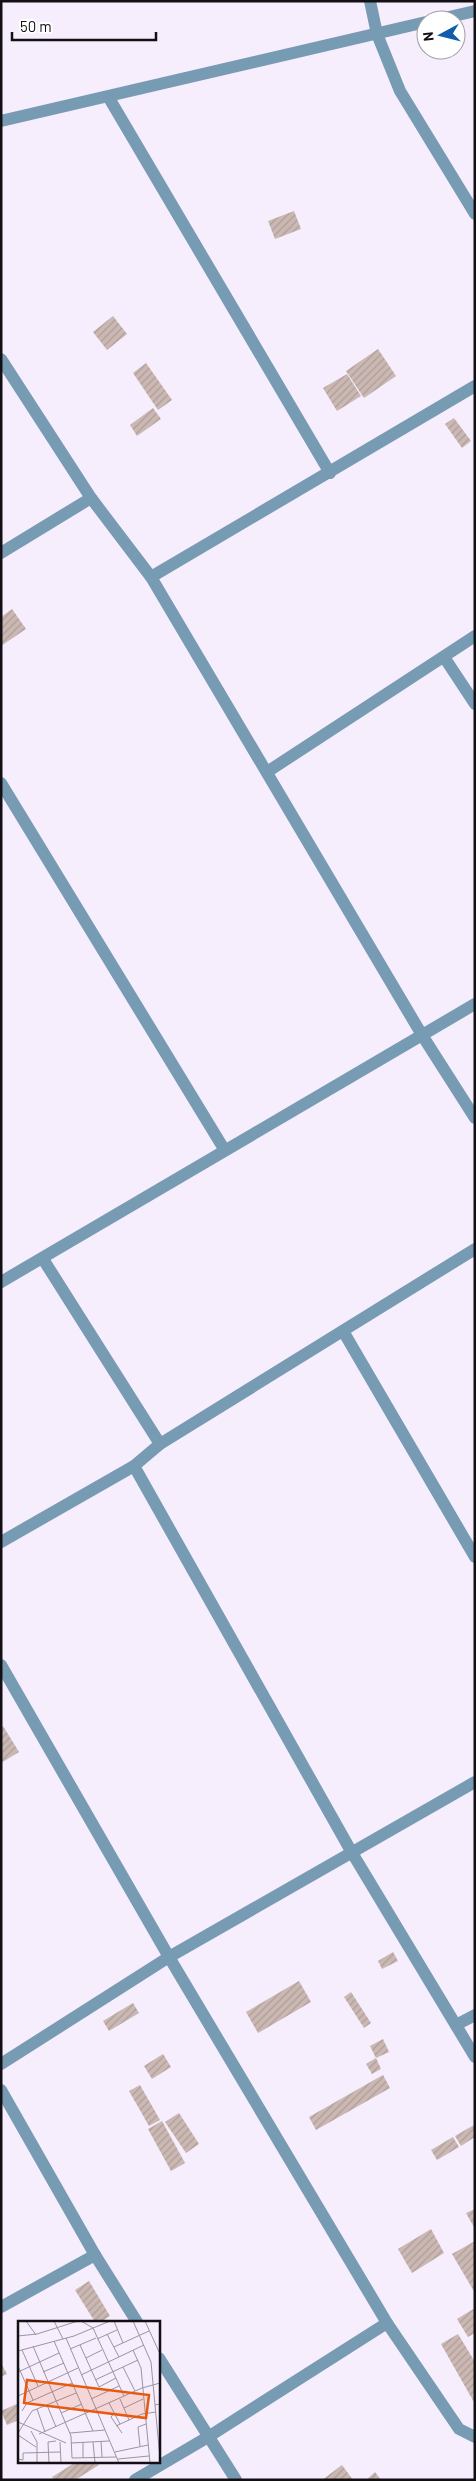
<svg xmlns="http://www.w3.org/2000/svg" width="476" height="2481" viewBox="0 0 476 2481" font-family="Barlow,sans-serif">
<style>
.building{fill:url(#building-hatch)}
.lines{fill:none;stroke-linecap:round;stroke-linejoin:round}
.street{stroke:#789bb4;stroke-width:12}
.inset-road{fill:none;stroke:#9b95a0;stroke-width:1}
.view{fill:#e8590c;fill-opacity:0.15;stroke:#e8590c;stroke-width:2.5}
.inset-edge{fill:none;stroke:#131015;stroke-width:2.5}
</style>
<defs>
<pattern id="building-hatch" width="6" height="6" patternUnits="userSpaceOnUse" patternTransform="scale(1.25)"><rect width="6" height="6" fill="#cbb8b3"/><path d="M-1 1l2-2M0 6l6-6M5 7l2-2" fill="none" stroke="#ad9d99"/></pattern>
</defs>
<rect width="100%" height="100%" fill="#f6edfd"/>
<g class="building">
<path d="M294,211l7,18 -26,10 -7,-18z"/>
<path d="M113,316l14,18 -20,16 -14,-18z"/>
<path d="M378,349l18,27 -32,22 -18,-27z"/>
<path d="M146,363l26,37 -14,10 -25,-37z"/>
<path d="M347,374l14,22 -24,15 -14,-23z"/>
<path d="M153,408l8,11 -24,17 -7,-11z"/>
<path d="M454,418l17,23 -9,7 -17,-24z"/>
<path d="M12,609l14,20 -25,17v-29z"/>
<path d="M3,1726l16,26 -18,11v-36z"/>
<path d="M393,1952l5,9 -16,8 -4,-8z"/>
<path d="M299,1981l12,21 -53,31 -12,-21z"/>
<path d="M351,1992l20,31 -7,5 -20,-31z"/>
<path d="M133,2003l6,10 -30,18 -6,-10z"/>
<path d="M383,2039l6,13 -13,6 -6,-12z"/>
<path d="M163,2054l8,13 -19,12 -8,-13z"/>
<path d="M376,2058l5,11 -9,5 -6,-10z"/>
<path d="M383,2075l7,13 -74,42 -7,-13z"/>
<path d="M140,2085l20,35 -11,6 -20,-35z"/>
<path d="M179,2113l20,31 -13,9 -21,-31z"/>
<path d="M162,2121l23,42 -14,8 -23,-42z"/>
<path d="M474,2125l1,12 -14,9 -6,-10z"/>
<path d="M453,2137l6,10 -22,13 -6,-10z"/>
<path d="M475,2209v20l-9,-16z"/>
<path d="M431,2229l13,24 -32,20 -14,-24z"/>
<path d="M475,2241v52l-23,-39z"/>
<path d="M89,2281l21,35 -10,6h-5l-20,-32z"/>
<path d="M475,2308v25l-7,4 -11,-18z"/>
<path d="M458,2334l17,28v42l-34,-60z"/>
<path d="M1,2363l6,11 -6,3z"/>
<path d="M19,2403v17l-12,5 -6,-14z"/>
<path d="M76,2462h21l2,3 -24,15h-21l-2,-3z"/>
<path d="M342,2465l11,15h-31z"/>
<path d="M375,2472l6,8h-15z"/>
</g>
<g class="lines">
<g class="street">
<path d="M370,1l7,33 23,57 75,123"/>
<path d="M436,20l39,-9"/>
<path d="M109,98l221,375"/>
<path d="M1,121l425,-99"/>
<path d="M1,359l90,139 60,79 271,458 53,83"/>
<path d="M1,553l90,-55"/>
<path d="M151,577l324,-191"/>
<path d="M444,657l31,47"/>
<path d="M267,772l208,-136"/>
<path d="M1,783l223,366"/>
<path d="M43,1259l117,185"/>
<path d="M1,1282l474,-278"/>
<path d="M343,1331l132,226"/>
<path d="M134,1466l217,385 124,206"/>
<path d="M1,1542l133,-76 26,-22 315,-195"/>
<path d="M1,1665l168,292 218,366 72,106 16,8"/>
<path d="M456,2025l19,-10"/>
<path d="M1,2064l168,-107 306,-175"/>
<path d="M1,2090l94,165 42,67"/>
<path d="M1,2307l94,-52"/>
<path d="M159,2358l77,122"/>
<path d="M135,2480l73,-43 179,-114"/>
</g>
</g>
<g transform="translate(18 2321)">
<rect width="142" height="142" fill="#f6edfd"/>
<path class="inset-road" d="M8,0l10,14M36,0l9,18M63,0l12,7 31,68M96,0l9,22M115,0l18,41 4,43 5,-1M127,0l15,33M89,13l12,23M0,15l19,-2 41,-13M48,17l53,125M79,18l20,-9M36,20l39,90M62,24l19,42 17,-9M15,25l38,90 1,22 44,-1M96,26l35,-16M52,28l26,-11M4,29l16,36M115,29l8,18 9,95M0,30l56,-15 36,-15M68,37l16,-8M0,45l15,34M105,46l12,24M0,51l41,-19M25,51l21,-9M63,54l63,-30M77,59l43,-20M0,75l60,-28M73,78l28,-13M102,78l9,21M91,82l11,21M29,84l9,22M137,84l5,53M106,87l19,-9M19,88l8,23M4,90l5,-8 45,-20M43,92l21,-9M96,92l-3,4 11,16M0,101l48,21M98,105l26,-12 14,-2M13,110l6,11v21M0,112l14,-22 44,-18M52,112l35,-3M21,113l103,-46 18,-5M0,114l18,12M83,120l1,16M42,121l1,21M65,121v16M75,121l2,21M53,122l38,-2M122,125l-2,-19 8,-3M97,131l33,-7M0,138l5,1v-7l37,-1M100,138l31,-3M31,142l-1,-21 8,-1"/>
<path class="view" d="M9,59l122,15 -3,23 -122,-15z"/>
<rect width="142" height="142" class="inset-edge"/>
</g>
<rect width="476" height="2481" fill="none" stroke="#131015" stroke-width="5"/>
<g transform="translate(441 35) rotate(263)"><circle r="24" fill="#ffffff" stroke="#a19fa1"/>
<path d="M0-4L9 19L0 12L-9 19Z" fill="#105dac"/>
<text y="-8" font-size="14" font-weight="bold" text-anchor="middle" fill="#131015">N</text>
</g>
<path d="M12 32v8h144v-8" fill="none" stroke="#131015" stroke-width="2.5"/>
<text x="20" y="32" font-size="15" fill="#131015" stroke="#ffffff" stroke-width="4" paint-order="stroke">50 m</text>
</svg>
